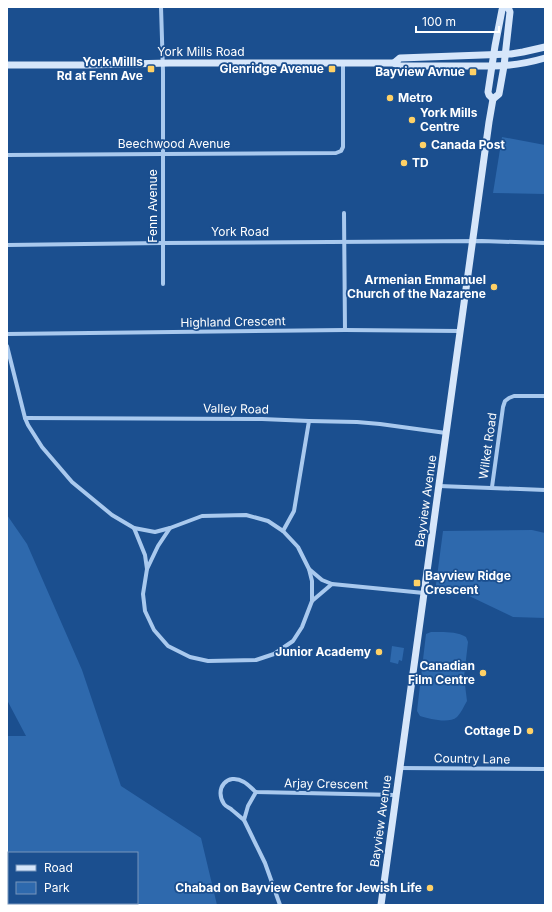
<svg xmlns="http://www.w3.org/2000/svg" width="552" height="912" viewBox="0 0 552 912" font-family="Inter,sans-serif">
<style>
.green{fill:#2e69ad;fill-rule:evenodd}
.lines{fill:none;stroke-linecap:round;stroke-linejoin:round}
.street{stroke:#a9c9ee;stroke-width:4}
.secondary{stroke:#d6e6fa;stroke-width:7}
.poi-dot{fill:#ffd166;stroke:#1b4f8f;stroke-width:1.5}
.labels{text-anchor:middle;stroke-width:3.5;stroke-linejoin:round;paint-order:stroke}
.street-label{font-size:12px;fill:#fff;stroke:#1b4f8f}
.poi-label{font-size:12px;font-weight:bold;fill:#fff;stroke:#1b4f8f;text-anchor:end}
</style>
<rect width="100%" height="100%" fill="#1b4f8f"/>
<g class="green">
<path d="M502,137l43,8v49l-52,-1z"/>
<path d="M7,515l20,29 55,126 39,116 80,52 16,67h-210v-169h19l-19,-36zM9,853h128v50h-128z"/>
<path d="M532,530l13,3v85l-32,-1 -48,-23 -30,-2 8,-61z"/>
<path d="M431,632c12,0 25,-1 35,5l2,5 -4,35 3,24c-3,5 -6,12 -10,16 -8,7 -27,2 -37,-1l-3,-5 9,-77z"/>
<path d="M392,646l12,2 -2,13 -3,-1 -1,4 -8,-2z"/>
</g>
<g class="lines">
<g class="street">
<path d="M161,7l2,64v213"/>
<path d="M7,155l156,-1 173,-1 5,-2 2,-4v-84"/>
<path d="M344,213l1,117"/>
<path d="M7,245l156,-2 319,-2 63,2"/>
<path d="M7,334l338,-4 115,1"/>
<path d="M7,346l18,72 3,7 14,22 30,35 40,33 22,13 11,27 2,14 -4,25 2,17 9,19 14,16 22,11 18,4 48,-1 18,-6 19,-13 9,-14 10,-26 20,-17 92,9"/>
<path d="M25,418l237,1 47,2 48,1 23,2 66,9"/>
<path d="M439,486l106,4"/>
<path d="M492,487l11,-80 2,-6 4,-3 5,-2h31"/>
<path d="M134,528l21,4 15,-4 32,-12 44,-1 22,6 15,10 15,16 11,22 13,11 10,4"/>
<path d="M283,531l11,-20 15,-90"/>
<path d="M147,569l11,-23 12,-18"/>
<path d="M309,569l3,12v20"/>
<path d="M399,768l146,1"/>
<path d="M256,792l-8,14 -4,14 21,43 15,42"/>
<path d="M244,820c-4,-3 -8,-7 -12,-10 -2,-2 -6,-3 -8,-6 -10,-15 3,-32 20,-22 4,2 8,7 12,10l139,3"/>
</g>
<g class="secondary">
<path d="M394,63l6,-5 111,-4 12,-2 22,-5"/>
<path d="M7,65h79l83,-2h225l6,3h92c19,0 36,-3 53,-8"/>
<path d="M493,99l-4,-4 -1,-3 7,-46 7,-36 2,-3"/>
<path d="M381,905l108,-783 4,-23 6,-5 5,-28 6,-54 -2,-5"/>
</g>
</g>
<g class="poi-dot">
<rect x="147" y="65" width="8" height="8" rx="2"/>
<rect x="328" y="65" width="8" height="8" rx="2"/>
<rect x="469" y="68" width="8" height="8" rx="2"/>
<circle cx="390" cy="98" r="4"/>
<circle cx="412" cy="120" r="4"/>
<circle cx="423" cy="145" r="4"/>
<circle cx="404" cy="163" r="4"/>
<circle cx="494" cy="287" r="4"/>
<rect x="413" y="579" width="8" height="8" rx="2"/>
<circle cx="379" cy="652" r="4"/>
<circle cx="483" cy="673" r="4"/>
<circle cx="530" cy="731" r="4"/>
<circle cx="430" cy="888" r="4"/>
</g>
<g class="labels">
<g class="street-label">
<text x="201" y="56">York Mills Road</text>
<text x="174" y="148">Beechwood Avenue</text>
<text transform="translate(153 206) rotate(-90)" y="4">Fenn Avenue</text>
<text x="240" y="236">York Road</text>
<text transform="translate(233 322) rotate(-1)" y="4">Highland Crescent</text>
<text transform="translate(236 409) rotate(1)" y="4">Valley Road</text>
<text transform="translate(488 446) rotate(-82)" y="4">Wilket Road</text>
<text transform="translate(426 501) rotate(-82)" y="4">Bayview Avenue</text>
<text transform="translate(472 759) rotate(1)" y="4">Country Lane</text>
<text transform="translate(326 784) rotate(1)" y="4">Arjay Crescent</text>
<text transform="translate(381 821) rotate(-82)" y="4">Bayview Avenue</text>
</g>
<g class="poi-label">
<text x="143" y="66">York Millls<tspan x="143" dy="14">Rd at Fenn Ave</tspan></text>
<text x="324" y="73">Glenridge Avenue</text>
<text x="465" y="76">Bayview Avnue</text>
<text x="398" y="102" text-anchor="start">Metro</text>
<text x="420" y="117" text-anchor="start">York Mills<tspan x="420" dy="14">Centre</tspan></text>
<text x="431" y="149" text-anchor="start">Canada Post</text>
<text x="412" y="167" text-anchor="start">TD</text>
<text x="486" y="284">Armenian Emmanuel<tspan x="486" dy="14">Church of the Nazarene</tspan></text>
<text x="425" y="580" text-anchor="start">Bayview Ridge<tspan x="425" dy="14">Crescent</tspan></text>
<text x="371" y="656">Junior Academy</text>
<text x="475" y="670">Canadian<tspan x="475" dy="14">Film Centre</tspan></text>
<text x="522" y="735">Cottage D</text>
<text x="422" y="892">Chabad on Bayview Centre for Jewish Life</text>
</g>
</g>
<rect width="552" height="912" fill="none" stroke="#ffffff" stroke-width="16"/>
<rect x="8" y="852" width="130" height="52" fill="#1b4f8f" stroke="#7695bc"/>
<rect x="16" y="865" width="20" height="6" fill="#d6e6fa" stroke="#7695bc"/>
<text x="44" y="872" font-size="12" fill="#ffffff">Road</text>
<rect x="16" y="882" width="20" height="12" fill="#2e69ad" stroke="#7695bc"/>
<text x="44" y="892" font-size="12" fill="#ffffff">Park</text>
<path d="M416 26v6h83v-6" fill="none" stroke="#ffffff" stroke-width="2"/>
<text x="422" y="26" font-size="12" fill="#ffffff" stroke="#1b4f8f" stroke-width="3" paint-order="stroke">100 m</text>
</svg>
